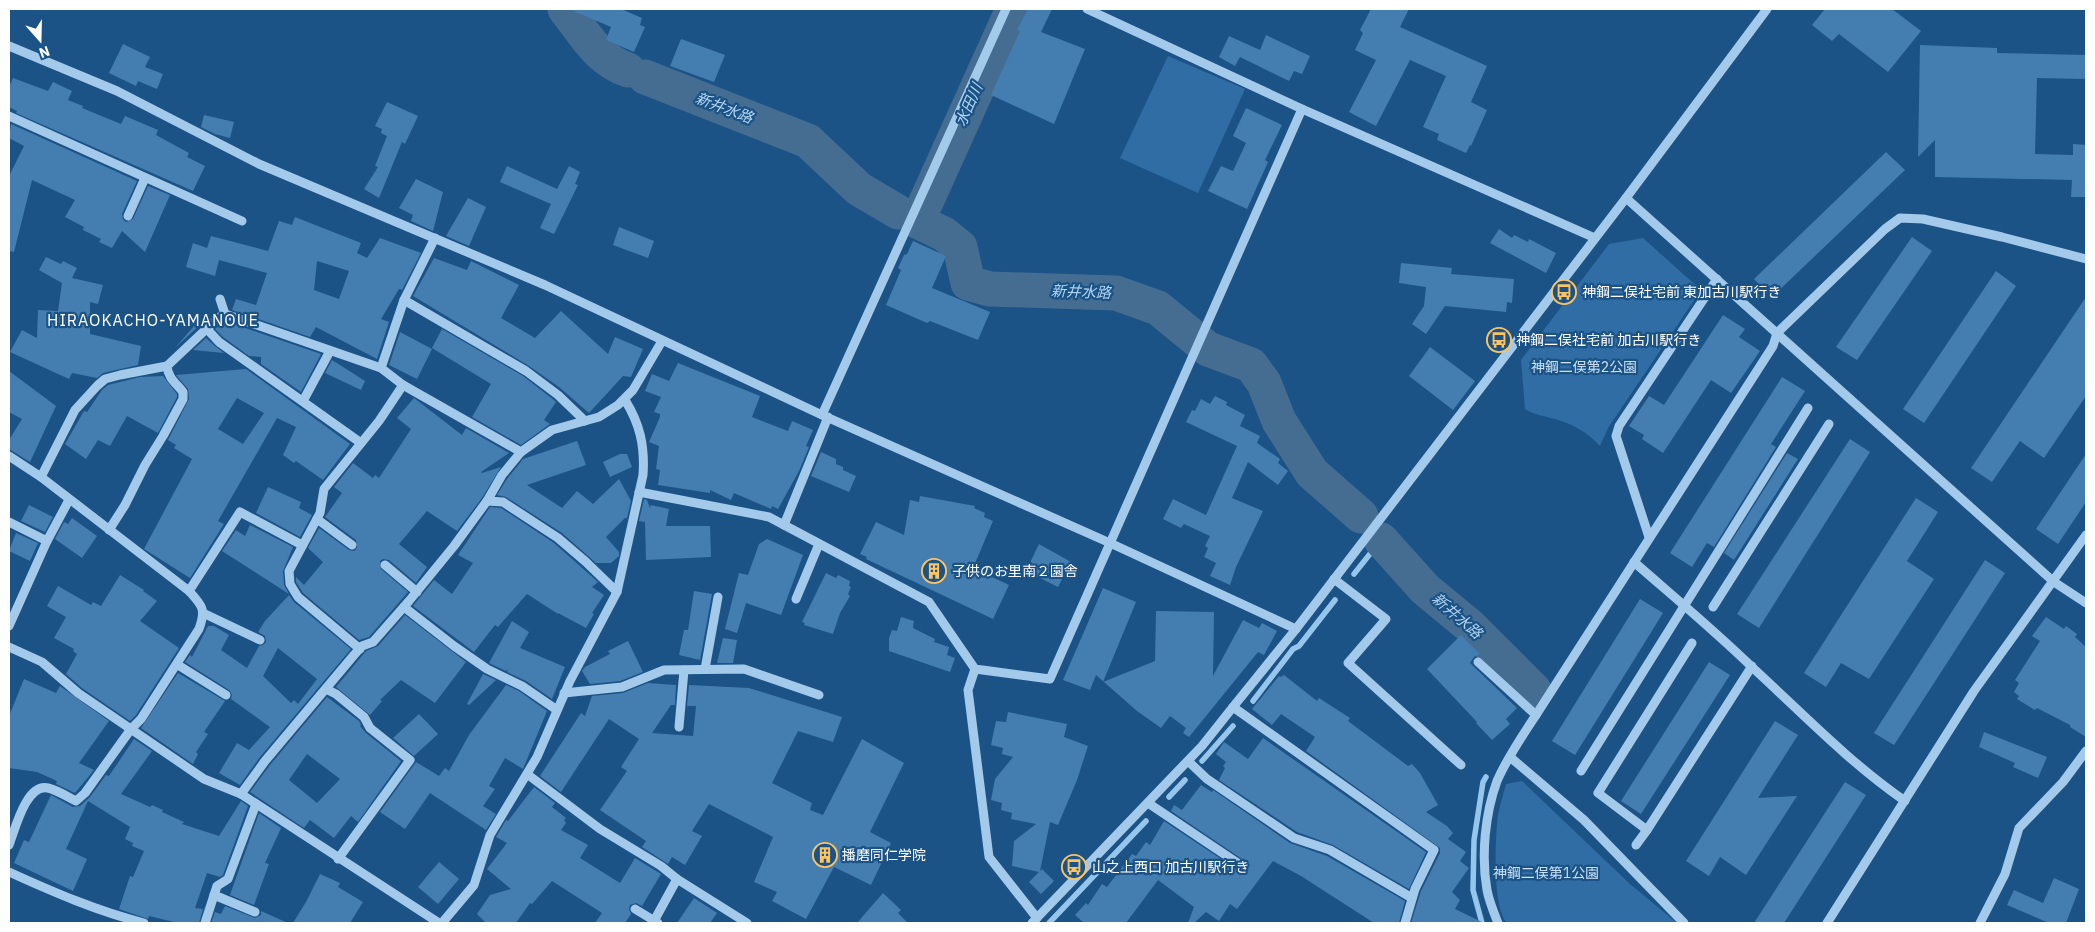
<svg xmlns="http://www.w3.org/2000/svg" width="2095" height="932" viewBox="0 0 2095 932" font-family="'IBM Plex Sans','Noto Sans JP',sans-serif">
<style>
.green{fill:#2f6da4}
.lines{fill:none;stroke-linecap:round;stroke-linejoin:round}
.stream{stroke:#97c6ed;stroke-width:5.5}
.river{stroke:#456d92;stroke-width:35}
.building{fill:#447daf;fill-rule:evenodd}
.minor{stroke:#a4caeb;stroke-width:9}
.labels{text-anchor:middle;stroke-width:4.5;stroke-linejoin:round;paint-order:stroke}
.poi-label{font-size:14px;fill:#fff;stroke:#1c5386;text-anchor:start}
.park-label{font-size:14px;fill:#c9e2f8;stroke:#1c5386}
.water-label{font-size:15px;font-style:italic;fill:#b0d4f3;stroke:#1c5386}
.quarter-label{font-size:16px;letter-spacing:1px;fill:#fff;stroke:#1c5386}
</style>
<rect width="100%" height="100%" fill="#1c5386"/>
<g class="green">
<path d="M1168,56l77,33 -47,104 -78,-35z"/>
<path d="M1643,238l58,52 -93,138 -8,18c-12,-13 -27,-22 -45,-27 -11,-3 -20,-4 -30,-10l-4,-49 88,-116z"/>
<path d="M1522,781l108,103 47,39h-170c-15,-16 -12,-85 -9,-108 2,-10 5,-20 8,-31z"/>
</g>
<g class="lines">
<g class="stream">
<path d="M1354,574l27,-34"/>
<path d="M1539,699l1,-2"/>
<path d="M1253,701l40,-52 6,-3 36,-46"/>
<path d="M1202,761l31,-35"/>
<path d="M1169,797l16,-17"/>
<path d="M1049,923l97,-102"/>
<path d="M1482,923l-9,-33 1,-50 9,-58 3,-5"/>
</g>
<g class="river">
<path d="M565,9c20,25 32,50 63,61"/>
<path d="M645,77l163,64 51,48 39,23"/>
<path d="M926,202l87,-193"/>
<path d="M917,221l27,13 16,13 8,36 22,6 126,4 42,15 50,41 43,16 13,18 15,38 33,52 49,43"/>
<path d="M1381,540l44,49 46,38 63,63"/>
</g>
</g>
<g class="building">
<path d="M569,9h52l21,9 -2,7 5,2 -11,25 -28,-12 5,-13z"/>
<path d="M1028,9h24l-11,23 44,17 -31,75 -63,-29 29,-64 -3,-1z"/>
<path d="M1371,9h38l-9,18 87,39 -16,36 16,8 -16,36 -1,-1 -4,8 -29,-13 2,-6 -16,-7 23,-51 -36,-16 -34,66 -27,-14 27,-52 -21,-10 8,-17 -3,-3z"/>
<path d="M1825,9h67l29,22 -33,41 -49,-38 -7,7 -20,-16z"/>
<path d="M1266,35l44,21 -8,18 -8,-3 -5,10 -49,-24 -5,9 -16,-9 10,-21 31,14z"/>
<path d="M681,39l44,16 -11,27 -44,-16z"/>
<path d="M123,44l27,13 -5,10 18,7 -6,15 -19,-8 -2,5 -27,-13z"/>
<path d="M1920,45l77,3v5l89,2v24l-49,-1 -2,76 38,1v-11l13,1v52h-15l1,-17 -137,-3v-37l-17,17z"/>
<path d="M13,78l35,13 5,-9 19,9 -4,9 15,6 -1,2 39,16 4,-8 33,14 -2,5 33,18 -2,4 18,9 -12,25 -177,-78 1,-2 -8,-4v-20z"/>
<path d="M387,102l31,14 -13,28 -3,-2 -23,56 -15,-9 14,-22 -3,-1 12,-30 -6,-3 1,-4 -7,-3z"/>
<path d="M1246,108l36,17 -17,35 3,2 -21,47 -39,-18 13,-25 12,5 13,-28 -13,-7z"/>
<path d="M204,115l30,7 -4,16 -15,-4 -14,-7z"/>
<path d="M11,124l126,57 -15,33 1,5 3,3 7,-3 15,-33 22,9 -25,57 -23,-21 -10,17 -13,-6 2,-3 -18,-9 1,-3 -19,-10 10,-17 -43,-20 -18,72 -5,-1v-75l15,-30 -15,-8z"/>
<path d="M1886,152l19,18 -133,127 -18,-18z"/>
<path d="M507,166l50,23 12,-23 11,6 -5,12 3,1 -24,49 -14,-6 11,-24 -51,-22z"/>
<path d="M416,179l27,13 -10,39 -22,-10 2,-6 -14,-7z"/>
<path d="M468,198l18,9 -17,39 -23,-10z"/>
<path d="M295,217l66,26 -4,10 10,5 13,-20 41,15 -19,37 -3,-1 -18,30 8,3 -12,37 -61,-32 -6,10 -78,-27 4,-11 20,6 11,-32 -48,-13 -4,16 -29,-9 7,-24 14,5 4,-12 57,15 11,-30 13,4zM317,261l32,10 -10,28 -25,-9z"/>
<path d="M619,227l35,14 -6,17 -35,-13z"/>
<path d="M1499,229l13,9 2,-3 14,7 1,-3 27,14 -10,20 -56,-30z"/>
<path d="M1912,237l20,14 -75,109 -21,-13z"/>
<path d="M913,241l33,15 -14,32 58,24 -12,28 -48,-19 -3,2 -41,-18 15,-35 -3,-2 6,-13 3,-1z"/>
<path d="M46,257l15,7 2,-3 14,7 -5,10 31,7 -5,19 -8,-2v32l51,12 -3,19 -35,8 -6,5 -25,-5 -3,6 -59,-27 12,-22 15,8 1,-28 20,1 4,-28 -23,-13z"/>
<path d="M434,258l33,12 4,-9 48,24 -18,33 34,20 26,-27 47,43 7,-17 28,12 -12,28 -8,-1 -34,37 -30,-26 -30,-21 -116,-70z"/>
<path d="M1401,263l51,5 -1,6 63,5 -2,24 -5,-1 -1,10 -61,-6 -19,28 -14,-10 12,-18 2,-19 -27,-4z"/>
<path d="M1996,271l20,15 -92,137 -21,-14z"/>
<path d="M2086,297v99l-42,62 -24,-17 -28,41 -21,-14z"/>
<path d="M1723,315l22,14 -6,8 21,14 -29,42 -20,-13 -48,73 -21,-14 2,-4 -15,-9 20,-30 15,9z"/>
<path d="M200,319l3,3 -28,26z"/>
<path d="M223,322h5l93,32 -20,38 -40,-28v-7l-12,-1 -26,-19 -8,-8z"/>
<path d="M442,329l81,47 31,24 2,2 -12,18 6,4 -29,21 -49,-28 19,-33 -59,-36z"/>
<path d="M400,332l32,17 -15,30 -28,-14z"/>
<path d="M206,338l9,8 9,7 -31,-3z"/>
<path d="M1430,347l45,34 -22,29 -44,-34z"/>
<path d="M332,360l33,21 -4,9 -36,-17z"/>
<path d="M678,363l82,33 -8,21 36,14 4,-10 21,9 -7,16 3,1 -10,24 -21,38 -6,-3 -1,3 -37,-16 -3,7 -21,-10v3l-52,-8 2,-15 -4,-1 3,-23 -10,-4 11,-25v-3l-6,-2 7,-15 -16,-6 7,-17 17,7z"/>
<path d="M246,369l104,75 -27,36 -27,-19 -2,2 -11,-8 13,-28 -19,-9 -59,103 6,3 -34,54 -46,-29 48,-90 -18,-11 2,-3 -8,-5 21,-41 -1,-10 -12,-14zM237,398l27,15 -21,31 -25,-15z"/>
<path d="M9,371l47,35 -26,56 -21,-13v-9l13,-21 -13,-7z"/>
<path d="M163,376l14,18v3l-19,36 -31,-17 -17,30 -12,-6 -12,19 -21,-15 19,-33 3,1 15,-22 6,-5 32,-8z"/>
<path d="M1782,377l23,14 -34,53 5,3 -62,100 -7,-4 -15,24 -22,-14z"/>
<path d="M1215,396l12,6 -1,3 19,10 -5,11 20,10 -3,7 23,16 -2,4 10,8 -10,14 -30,-23 -16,36 31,13 -27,56 -6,18 -20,-9 6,-13 -12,-6 4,-9 -3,-2 5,-10 -26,-12 -3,4 -18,-9 10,-20 33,16 31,-69 -51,-24 6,-12 3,1 6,-12 9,5z"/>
<path d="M414,398l48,37 4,-7 43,25 -28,19 1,1 19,-6 -19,31 -25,33 -30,-20 -28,33 28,23 -11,16 -27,-23 -6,-1 -3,2 1,8 27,23 -39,45 -10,3 -56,-47 -7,-11v-5l8,8 19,-23 -15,-14 11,-20 30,22 5,1 3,-3 -1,-8 -31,-23 17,-24 -8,-6 19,-24 20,15 2,-3 4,3 32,-49 -14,-11z"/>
<path d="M1850,439l20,13 -111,176 -22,-14z"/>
<path d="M577,441l9,24 -59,20 35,23 15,-17 16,13 26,-25 12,22 -4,17h-2l-19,19 13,15v4l-8,7h-15l-34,-30 -56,-36 -9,-2 10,-16 16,-20z"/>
<path d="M821,452l15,7v5l7,3v3l13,6 -7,16 -38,-16z"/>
<path d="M1787,453l11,6 -64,101 -10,-7z"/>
<path d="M620,454h7l5,13 -22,10 -7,-15z"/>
<path d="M2086,454v48l-28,42 -22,-15z"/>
<path d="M268,487l33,15 -2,6 13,7 -12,22 -44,-24z"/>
<path d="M920,496l55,10 -1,2 11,5 -1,4 9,4 -20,47 36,17 -16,34 -127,-60 1,-2 -7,-3 16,-32 28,13 6,-35 9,2z"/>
<path d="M1916,498l22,14 -31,49 27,18 -65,100 -28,-16 -15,24 -22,-14z"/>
<path d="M644,499l3,1 3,8 1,-3 18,4 -3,17h44l1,31 -65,3 -1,-38 -6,-1z"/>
<path d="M29,505l24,12 -8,15 -24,-11z"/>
<path d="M490,507l11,1 53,35 44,39 -6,5 12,8 -12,18 2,1 -8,14 -28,-15v1l-31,-20 -29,33 -3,-2 -21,27 -61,-46 21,-26 18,14 21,-31 -15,-8z"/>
<path d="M72,518l25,18 -15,22 -27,-19 9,-17 4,2z"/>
<path d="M250,525l43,22 -10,24 1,14 5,9 -67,-43 14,-21 9,6z"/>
<path d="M16,533l22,10 -8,18 -21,-10z"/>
<path d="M767,539l36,16 -22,60 -35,-12 -9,30 -12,-4 14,-56 9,2 11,-31z"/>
<path d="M1039,544l32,18 -13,25 -32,-16z"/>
<path d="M1985,560l20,13 -111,172 -20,-12z"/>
<path d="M826,573l10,5 2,-3 12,6 -1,5 2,1 -3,7 2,2 -10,17 -7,21 -29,-9 1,-2 -3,-1z"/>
<path d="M120,575l24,15 -1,1 14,10 -17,20 39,27 -43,67 -6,6 -48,-33 -16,-14 11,-20 -4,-3 1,-2 -20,-11 12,-21 -19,-11 11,-20 33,19 2,-3 8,4z"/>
<path d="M1103,588l33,14 -33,80 52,-21 1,-50 58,1 -1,64 30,-56 16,8 3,-5 15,8 -13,24 -6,-3 -69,85 -6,-4 3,-5 -16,-12 -9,12 -24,-17 -41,-36 -6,15 -27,-10z"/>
<path d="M694,591l18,3 -12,66 -21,-5 5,-25h4z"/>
<path d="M289,595l5,7 57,47 -91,108 -20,28 -21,-12 18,-30 12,7 21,-23 -39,-28 1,-4 -3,-5 -44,-28 5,-7 2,2 16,-31h6l15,9 -8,15 26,18 12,-22 4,-1 3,-3 -1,-6 -7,-4 7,-11zM278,648l39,31 -19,25 -4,-4 -3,3 -28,-27z"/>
<path d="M1640,599l23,14 -88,142 -23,-14z"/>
<path d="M405,615l61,47 -31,41 -34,-23 -21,20 2,1 -12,14 -34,-28 30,-36 12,-5z"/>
<path d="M901,617l13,4 -1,7 22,11 -1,3 15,5 -2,8 8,3 -5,14 -61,-21v-13l3,-8 5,1z"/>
<path d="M2046,617l18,12 2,-3 11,8 -2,3 11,10v90l-16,-10v-2l-33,-17 -2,2 -18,-11 2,-3 -5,-4 5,-9 -4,-3 25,-39 -8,-5z"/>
<path d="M512,621l17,11 -9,16 45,19 -13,32 -26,-18 -19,-9 1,-3 -2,2 -17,-8z"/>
<path d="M1461,635l19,19 -6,3 -4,6 47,45 -11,11 4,5 -18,16 -16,-17 1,-1 -50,-53z"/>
<path d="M723,638l14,2 -4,23h-16z"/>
<path d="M628,641l15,31 -23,9 -30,3 -8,-13 3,-4 25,-13 -2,-3z"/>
<path d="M1709,662l21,13 -89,139 -20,-13z"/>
<path d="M178,673l47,28 -21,31 4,2 -12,18 2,2 -5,10 -52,-36z"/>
<path d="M483,674l13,6 -27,25 -2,-1z"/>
<path d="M1284,675l33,26 2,-3 31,20 -2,3 60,45 4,-2 8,9 18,32 -12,7 21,14 6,7 -5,6 18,13 -6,9 9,7 -17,24 8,8 -5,9 29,14h-73l10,-32 19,-38v-5l-134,-97 9,-14 -34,-23 -9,11 -20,-16 27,-33 2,1z"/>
<path d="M24,679l32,14 4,-7 49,35 -30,42 15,7 -19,23 -19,-9 1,-3 -20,-9 -28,-4v-52z"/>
<path d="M648,683l28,2 -1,20h-4l-19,28 41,3 3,-30h-9l2,-21 60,3 93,29 -9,25 -35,-11 -26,52 40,20 -2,7 13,5 39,-76 42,24 -34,69 21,11 -20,42 -37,-18 -28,52 -34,-18 5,-9 -23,-10 19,-45 -64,-33 -17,27 10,5 -17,29 -13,-8 -4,7 -26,-17 4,-6 -46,-31 27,-39 -6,-4 18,-28 -30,-20 -48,73 -21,-16 41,-63 4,3 7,-20 31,-3z"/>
<path d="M506,685l13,6 28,20 -24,58 -18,-11 -16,28 6,3 -12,17 13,8 -10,16 -56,-37 -25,36 -25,-17 36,-50 23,14 6,-8 4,3 20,-36z"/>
<path d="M327,697l32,24 2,4 -1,1 6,7 35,28 -43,61 -7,-6 -17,22 -24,-18 -6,8 -54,-36 20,-27zM307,754l33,25 -23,24 -28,-23z"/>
<path d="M1008,712l59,12 -3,13 24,9 -11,34 -19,45 -8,-3 -10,49 2,-2 12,12 -13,13 -12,-12 10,-10 -27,-6 2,-25 22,-17 -25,-5 1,-6 -11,-3 1,-7 -11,-3 4,-21 18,-22 -11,-3 1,-6 -12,-3 5,-24 10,1z"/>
<path d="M419,714l19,20 -24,22 -21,-18z"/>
<path d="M1775,721l23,14 -40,63 39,-2 -51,79 -26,-18 -11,19 -23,-15z"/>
<path d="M1984,732l63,25 -9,21 -25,-11 2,-4 -36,-16z"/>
<path d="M1263,738l163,114 -17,37 -76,-44 -36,-13 -78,-52 6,-12 -2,-2 3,-4 -10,-8 8,-12 24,17z"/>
<path d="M134,739l18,12 -31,43 29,13 2,-2 11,5 -1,2 22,10 -2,2 37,12 22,-35 7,5 -25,69 -3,2 -13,-4 -12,35 8,1 -4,14h-21l-29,-7 -1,3 -29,-10 11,-33 3,1 11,-26 -12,-5 1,-3 -8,-4 5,-12 -42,-26 -22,48 21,10 -14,32 -59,-28 10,-23 5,2 22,-47 22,12 7,-1 10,-9 16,-22 3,1z"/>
<path d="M1845,782l21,13 -82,128h-30z"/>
<path d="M1201,785l11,7 1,-2 77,53 37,13 78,45 -6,22h-25l-73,-47 -28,-15 -36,48 -7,-5 -11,17 -13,-9 -12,11h-6l6,-16 -36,-27 -32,43h-42l-9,-8 11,-12 2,2 14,-21 5,3 25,-33 4,2 10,-14 4,3 14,-24 72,48 3,1 5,-2 1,-4 -3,-5 -71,-48 3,-6 8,5z"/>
<path d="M534,787l21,16 -3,4 14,11 -2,2 2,3 -5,7 27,15 -8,13 40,25 15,-25 26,16 -19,32 -6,-3 -6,2 -1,4 2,5 -6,9h-30l7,-10 -50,-32 -20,23 -2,-1 -14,20h-30l-9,-9 13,-19 21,-6 -24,-20 20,-26 -11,-6 10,-17 2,1z"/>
<path d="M259,813l22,15 -16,35 4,1 -15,41 -24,-10z"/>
<path d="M439,862l20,17 -21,25 -20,-17z"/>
<path d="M320,874l20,9 -2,4 25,15 -13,21h-57l13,-21z"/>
<path d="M2054,878l25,11 -13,34h-17l-42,-18 7,-15 29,13z"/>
<path d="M883,893l18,17 -3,3 10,10h-51z"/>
<path d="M694,898l23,15 -7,10h-33z"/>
<path d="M225,906l30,12 6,-3v-4l27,12h-77l4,-11 6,2z"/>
</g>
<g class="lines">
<g class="minor">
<path d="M1087,9l215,100 293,129"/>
<path d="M9,46l108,45 142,73 286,121 277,130 288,128 186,86"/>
<path d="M9,116l233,105"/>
<path d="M1626,198l428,384 32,21"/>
<path d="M128,216l17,-38"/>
<path d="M220,299l5,15 156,54 22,17 118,67"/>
<path d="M404,300l122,71 32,24 27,26"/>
<path d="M206,328l13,14 142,101"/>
<path d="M381,368l23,-68 31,-62"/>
<path d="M303,401l27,-50"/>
<path d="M822,415l184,-406"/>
<path d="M9,456l32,21 148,114"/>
<path d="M41,477l34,-67 22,-24 8,-7 15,-4 47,-9 51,-48 7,-4"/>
<path d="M639,492l130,25 160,85 46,67 75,10 252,-570"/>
<path d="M317,519l35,26"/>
<path d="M9,522l38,19"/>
<path d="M784,525l44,-108"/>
<path d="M109,530l16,-25 20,-40 18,-29 20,-37v-7c-7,-9 -15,-14 -16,-26"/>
<path d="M1649,537l-33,-101 3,-10 98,-147"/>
<path d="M1634,562c40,35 81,69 119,106 49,45 97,95 152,133"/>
<path d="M385,565l32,27"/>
<path d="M1334,579l52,40 -38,44 113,102"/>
<path d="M617,592l26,-117c2,-29 -3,-51 -18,-75"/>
<path d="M796,599l23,-55"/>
<path d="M404,607l50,39 33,23 35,17 35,24"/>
<path d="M1713,607l116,-183"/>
<path d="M203,613l57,27"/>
<path d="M9,626l38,-85 22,-41"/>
<path d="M1692,643l-94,150 49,37 105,-164"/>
<path d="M9,647l33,15 36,31 126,86 37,15 198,129"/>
<path d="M360,649l-62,-52 -8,-13 -1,-13 31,-58 4,-24 55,-68 24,-36"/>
<path d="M1478,662l58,53"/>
<path d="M178,665l48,30"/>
<path d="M705,669l13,-72"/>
<path d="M975,669l-7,21 21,167 48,61"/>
<path d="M326,689l10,5 28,23 6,11 40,32 -72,99"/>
<path d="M564,693l58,-6 42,-17 80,-1 75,26"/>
<path d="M1233,707l201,143 -19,39 -10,34"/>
<path d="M679,727l5,-57"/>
<path d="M1510,757l74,63 100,103"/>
<path d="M1188,761l19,18 87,59 36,12 82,48"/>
<path d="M1581,771l227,-363"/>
<path d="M527,774l73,55 61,37 16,13"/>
<path d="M241,794l24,-33 89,-106 8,-9 11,-4 36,-41 45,-55 33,-45 15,-26 19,-23 31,-22 47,-13 19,-12 15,-15 29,-49"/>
<path d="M1148,803l91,61"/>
<path d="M9,845c6,-15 17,-62 39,-57 9,2 20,9 28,13l9,-8 46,-64 10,-10 58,-90c7,-19 4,-23 -10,-38l51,-79 62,33"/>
<path d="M1636,845l11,-15"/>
<path d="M9,872c44,20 88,39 135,51"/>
<path d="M214,895l41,17"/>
<path d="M635,909l23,14"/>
<path d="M654,921l23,-42 70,44"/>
<path d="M205,923l12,-37 11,-7 28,-75"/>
<path d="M442,923l32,-38 16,-50 47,-78 33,-76 47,-89 -31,-30 -28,-24 -55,-36 -16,-1"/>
<path d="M1032,923l170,-177 31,-39 63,-78 330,-431 141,-189"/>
<path d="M1498,923c-4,-10 -9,-22 -11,-33 -6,-34 -2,-76 10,-109 10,-23 25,-45 39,-66l237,-369 4,-13 108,-104 15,-11 23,1 79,18 84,22"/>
<path d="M1827,923l147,-232 112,-156"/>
<path d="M1980,923l25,-49 14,-46 44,-46 23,-31"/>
</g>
</g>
<defs>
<symbol id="bus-ring" viewBox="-11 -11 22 22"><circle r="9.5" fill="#1c5386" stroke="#fcc362" stroke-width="1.5"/><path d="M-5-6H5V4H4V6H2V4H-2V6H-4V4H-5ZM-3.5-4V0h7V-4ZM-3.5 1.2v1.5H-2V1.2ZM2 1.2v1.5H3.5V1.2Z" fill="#fcc362"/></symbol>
<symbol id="building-ring" viewBox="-11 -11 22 22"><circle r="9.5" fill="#1c5386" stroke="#fcc362" stroke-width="1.5"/><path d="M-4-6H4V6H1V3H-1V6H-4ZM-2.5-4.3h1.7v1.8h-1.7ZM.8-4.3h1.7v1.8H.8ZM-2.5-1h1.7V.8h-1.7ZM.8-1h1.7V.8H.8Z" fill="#fcc362"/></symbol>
</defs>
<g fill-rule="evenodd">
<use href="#bus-ring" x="1550" y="278" width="28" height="28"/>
<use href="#bus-ring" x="1485" y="326" width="28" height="28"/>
<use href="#building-ring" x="920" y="557" width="28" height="28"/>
<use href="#building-ring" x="811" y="841" width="28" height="28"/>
<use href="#bus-ring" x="1060" y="853" width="28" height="28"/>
</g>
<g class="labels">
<g class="poi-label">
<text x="1582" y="297">神鋼二俣社宅前 東加古川駅行き</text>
<text x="1516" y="345">神鋼二俣社宅前 加古川駅行き</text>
<text x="952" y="576">子供のお里南２園舎</text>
<text x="842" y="860">播磨同仁学院</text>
<text x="1092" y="872">山之上西口 加古川駅行き</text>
</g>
<g class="park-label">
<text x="1584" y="372">神鋼二俣第2公園</text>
<text x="1546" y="878">神鋼二俣第1公園</text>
</g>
<g class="water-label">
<text transform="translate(969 105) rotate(-66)" y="5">水田川</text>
<text transform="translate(724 108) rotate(21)" y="5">新井水路</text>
<text transform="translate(1081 292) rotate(2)" y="5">新井水路</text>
<text transform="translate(1457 616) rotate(41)" y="5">新井水路</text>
</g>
<g class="quarter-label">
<text x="153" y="326">HIRAOKACHO-YAMANOUE</text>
</g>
</g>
<rect width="2095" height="932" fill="none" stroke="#ffffff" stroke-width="20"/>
<g transform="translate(40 40) rotate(160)" stroke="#1c5386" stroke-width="4" paint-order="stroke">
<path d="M0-4L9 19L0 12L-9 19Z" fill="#ffffff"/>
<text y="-8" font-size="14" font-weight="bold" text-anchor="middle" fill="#ffffff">N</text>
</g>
</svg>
